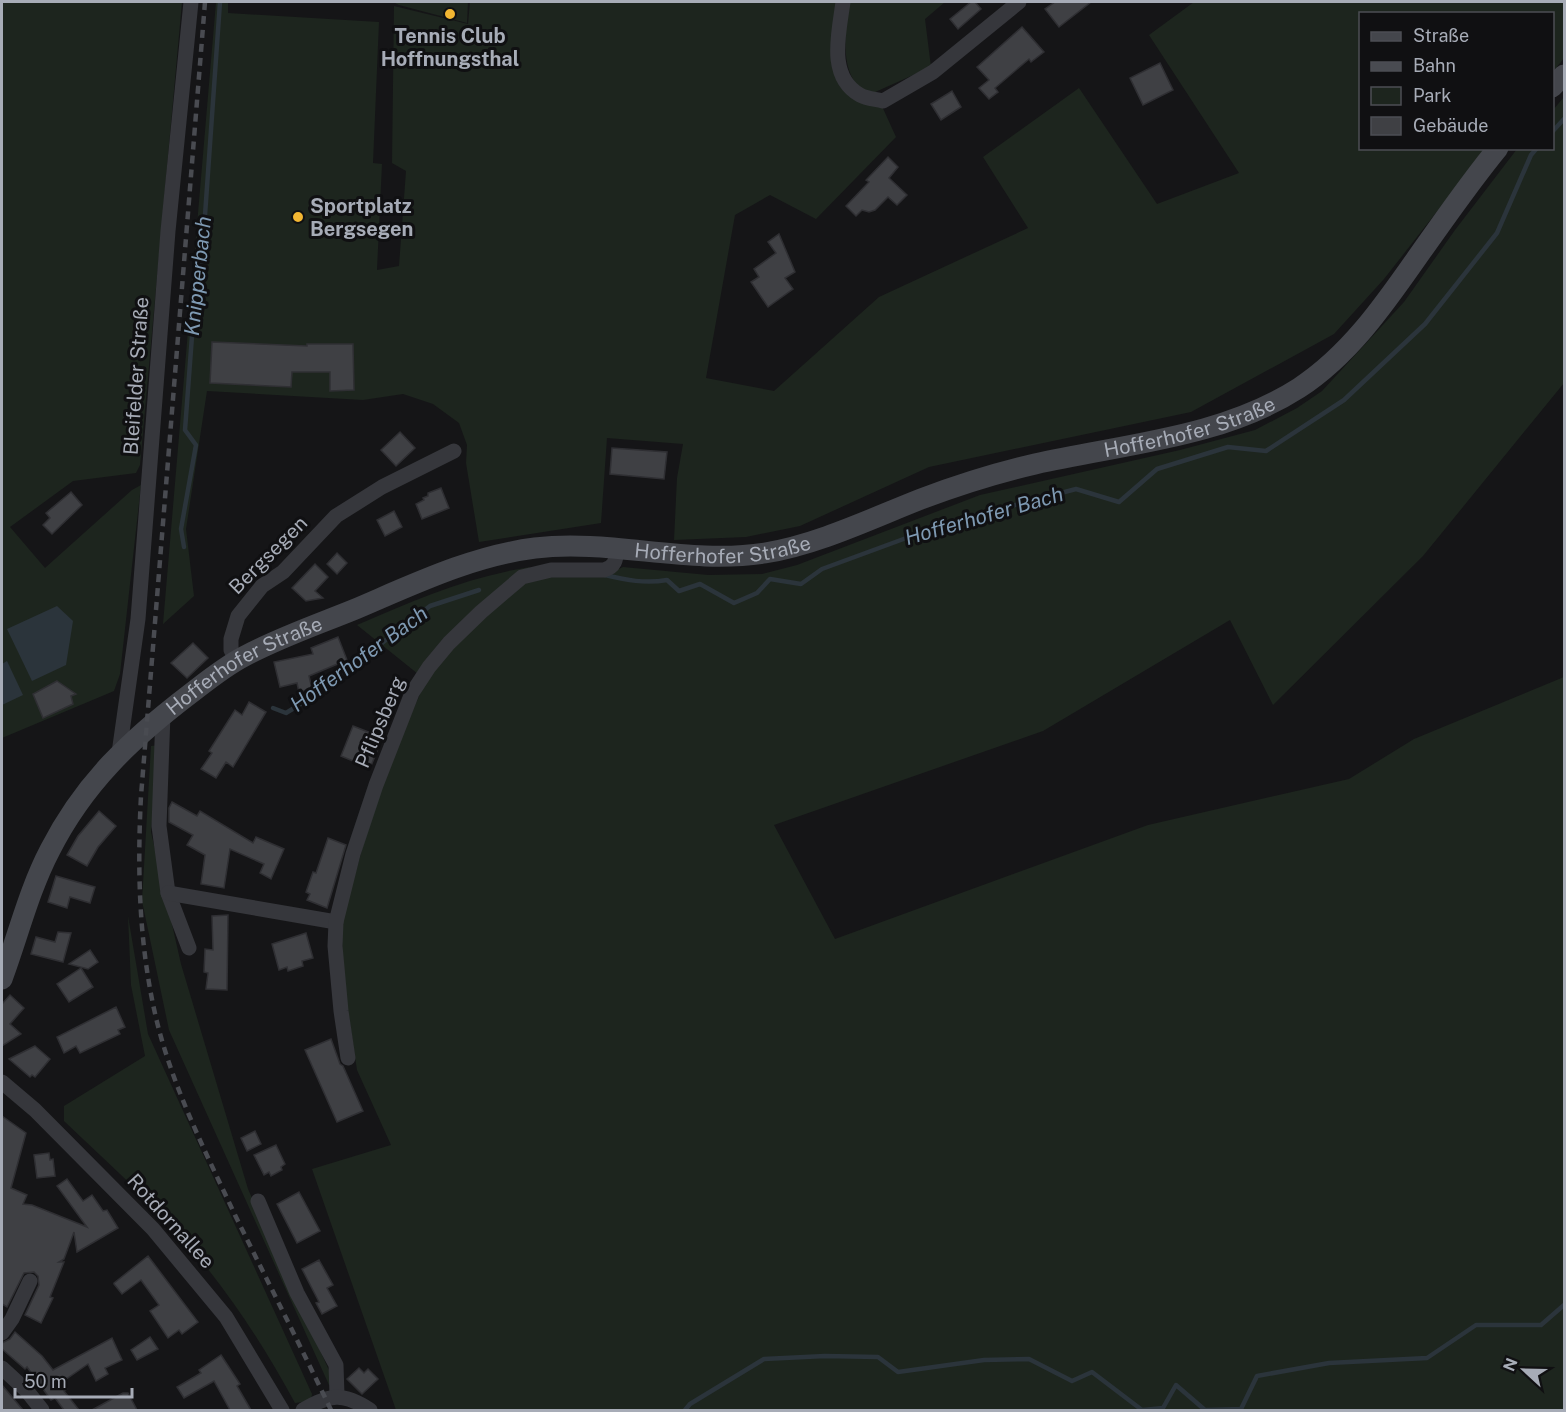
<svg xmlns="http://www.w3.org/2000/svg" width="1566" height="1412" viewBox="0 0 1566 1412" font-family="'Public Sans',sans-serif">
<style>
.green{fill:#1d251e}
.water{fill:#2b343b}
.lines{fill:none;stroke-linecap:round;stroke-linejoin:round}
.stream{stroke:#2b343b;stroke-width:4.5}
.building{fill:#3f4044;stroke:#2f2f33;stroke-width:1.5}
.street{stroke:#36373c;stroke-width:15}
.secondary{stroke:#44464c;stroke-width:21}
.rail{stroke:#494b51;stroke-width:4.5;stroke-dasharray:8 6;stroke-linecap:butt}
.poi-dot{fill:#f2b632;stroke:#101012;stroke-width:2}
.labels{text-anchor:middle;stroke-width:6;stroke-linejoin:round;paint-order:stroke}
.poi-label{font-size:20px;font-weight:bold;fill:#a7acb7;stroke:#101012}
.street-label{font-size:20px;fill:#a7acb7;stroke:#101012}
.water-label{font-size:21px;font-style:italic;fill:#7e99b2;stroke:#101012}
</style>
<rect width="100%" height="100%" fill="#151517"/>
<g class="green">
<path d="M2,2h180l-42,463 -4,8 -63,8 -63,46 35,41 87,-78 9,-5 -21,189 -6,17 -112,47z"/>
<path d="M216,2h12v11l151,9 -6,141 9,1 -5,106 22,-4 7,-95 -14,-8 2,-157 74,18 2,-22h368l-4,62 47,40 15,33 -80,82 -46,-24 -35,20 -29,163 68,13 105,-94 149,-69 -45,-71 96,-69 78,116 82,-31 -90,-138 45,-33h370v56l-11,14 -1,-58h-192v134l126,1 -102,130 -50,55 -143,78 -262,55 -129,59 -54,11 -72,3 3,-62 6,-34 -76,-6 -6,85 -122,19 -13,-79 1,-18 -8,-22 -26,-19 -30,-10 -40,6 -156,-9 -21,138 8,67 -31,28z"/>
<path d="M393,2h75l-1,21 -68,-18z"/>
<path d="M849,2h96l-20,17 6,48 -58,26c-4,-2 -10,-3 -13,-6 -21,-17 -14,-62 -11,-85z"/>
<path d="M1564,97v286l-141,173 -150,149 -43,-85 -187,111 -269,94 61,114 313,-114 201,-46 65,-40 150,-62v733h-1168l-84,-241 79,-24 -34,-75 -12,-80 -4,-64 38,-139 52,-118 91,-87 25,-6 58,-1 18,-8 85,8 54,-1 35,-9 183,-70 200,-45 75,-20 42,-22 25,-17 82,-89 51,-72 62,-81 35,-1 1,-38z"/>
<path d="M530,567l-112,107 -61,-49c58,-25 110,-48 173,-58z"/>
<path d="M159,745l-8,87 30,132 67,225 88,197 -7,-1 -160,-355 -27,-129 9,-155z"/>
<path d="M128,916l20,118 164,360 -1,7 -16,2c-31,-57 -66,-111 -108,-159 -37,-44 -81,-83 -123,-123v-15l81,-50 -14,-71z"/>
</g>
<g class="water">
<path d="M57,606l16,15 -7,44 -34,16 -25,-52z"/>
<path d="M7,661l16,34 -21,10v-41z"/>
</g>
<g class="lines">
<g class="stream">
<path d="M1552,132l12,-13"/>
<path d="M184,547l-3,-18 15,-84 -11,-15 7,-94 6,-21 22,-313"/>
<path d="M605,575c21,5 40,9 62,5l12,11 21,-7 34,19 23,-10 13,-14 31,5 21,-15 125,-46 129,-34 43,13 38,-33 71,-22 38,4 78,-51 81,-76 72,-91 34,-78 6,-7"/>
<path d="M273,708l13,5 26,-16 118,-91 49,-16"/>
<path d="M685,1410l5,-6 74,-45 61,-3 53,1 20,15 86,-12 45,-1 43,22 20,-9 50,38"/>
<path d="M1143,1410l20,-2 13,-23 29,25 36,-1 16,-33 72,-13 98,-5 49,-33h65l23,-20"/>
</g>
</g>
<g class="building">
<path d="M971,2h4l6,7 -23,20 -8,-10z"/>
<path d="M1055,2h36l-32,25 -14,-18z"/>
<path d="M1022,27l22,25 -13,10 -2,-3 -34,29 3,4 -9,7 -10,-11 10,-8 -12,-13z"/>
<path d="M1160,63l13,27 -30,15 -13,-27z"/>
<path d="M952,91l9,16 -20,13 -10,-16z"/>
<path d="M888,157l10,10 -9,11 18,17 -10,10 -9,-8 -13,13 -6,2 -7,-2 -6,6 -10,-10 23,-24 -3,-2z"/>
<path d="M779,234l16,38 -10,6 8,11 -25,18 -17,-25 8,-5 -5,-8 22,-16 -8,-11z"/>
<path d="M212,342l95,4v-2h46l1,46 -24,1v-19h-38l-1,15 -81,-4z"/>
<path d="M400,432l15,16 -19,18 -15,-16z"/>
<path d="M612,448l55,4 -3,27 -54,-5z"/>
<path d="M441,488l8,20 -27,11 -6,-15 8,-4 -1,-2 5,-2v-3z"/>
<path d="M71,492l11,13 -30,29 -9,-9 7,-7 -4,-5z"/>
<path d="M394,511l8,16 -17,9 -8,-16z"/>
<path d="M337,553l10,10 -10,11 -10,-10z"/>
<path d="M315,564l13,13 -13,14 8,7 -17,3 -14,-13z"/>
<path d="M338,637l9,23 -38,16 3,13 -13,3 -2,-9 -17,4 -6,-25 39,-8 -2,-6z"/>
<path d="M193,643l15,15 -21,20 -16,-15z"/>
<path d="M57,681l19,13 -5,2 2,8 -30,14 -10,-24z"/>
<path d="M249,702l17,10 -33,55 -7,-5 -10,16 -15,-9 11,-16 -3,-2 26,-41 7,5z"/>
<path d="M353,726l23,9 -5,11 7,3 -8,19 -29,-12z"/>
<path d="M172,802l25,14 3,-5 53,32 3,-6 28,12 -13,30 -11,-6 4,-9 -34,-15 -6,39 -23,-4 4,-29 -18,-10 6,-10 -24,-13v-14z"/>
<path d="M99,811l17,15 -18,21 -11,19 -20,-11 11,-19z"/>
<path d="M328,838l18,7 -19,63 -20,-8 3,-6 -4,-2 7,-20 3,1z"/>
<path d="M56,876l39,11 -5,16 -20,-6 -3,11 -19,-6z"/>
<path d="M228,915l-1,75 -21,-1 2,-16 -4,-1 1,-23 8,1 -1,-34z"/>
<path d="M58,932l13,1 -8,29 -32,-8 5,-17 19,5z"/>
<path d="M306,933l7,25 -11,3 1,5 -15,5 -1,-4 -8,3 -7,-26z"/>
<path d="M90,950l8,12 -10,7 -19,-5z"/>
<path d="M81,968l12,19 -24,15 -12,-18z"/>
<path d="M10,995l14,13 -14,16 11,10 -19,12v-42z"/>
<path d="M116,1007l9,20 -7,3 2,4 -40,19 -4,-7 -12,7 -7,-16z"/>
<path d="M331,1039l9,25 3,2 20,45 -26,11 -32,-72z"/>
<path d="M35,1046l15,13 -15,18 -3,-2 -2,2 -21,-18z"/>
<path d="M2,1116l24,17 -15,55 16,7 -4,9 9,1 55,22 -30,-41 10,-7 16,22 9,-6 11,16 4,-1 11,18 -41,24 -3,-20 -10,27 -5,3h5l-14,35 3,1 -12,25 -16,-8 14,-30 -1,-9 -4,-4 -10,1 -17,34 -5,-3z"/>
<path d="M255,1131l6,13 -14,7 -6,-13z"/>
<path d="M276,1145l9,19 -4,3 1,3 -11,6 -2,-4 -5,3 -10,-20z"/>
<path d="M49,1153l1,7 3,-1 2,17 -18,2 -3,-23z"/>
<path d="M299,1192l21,39 -23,12 -20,-39z"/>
<path d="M148,1256l50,66 -16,12 -3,-4 -11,8 -18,-27 9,-6 -18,-25 -19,14 -8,-10v-1z"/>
<path d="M319,1260l14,25 -6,3 10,18 -15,8 -6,-11 3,-1 -17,-33z"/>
<path d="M15,1332l27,24 11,14 59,-32 10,22 -17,8 3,6 -12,7 -8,-17 -26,18 5,7 -3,2 15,19h-15l-9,-12 -4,2 -24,-33 -2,2 -23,-20v-6l8,-4z"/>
<path d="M150,1337l8,12 -21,11 -6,-10z"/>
<path d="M221,1355l19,29 -3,2 14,24h-21l-16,-29 -30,17 -7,-11 24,-14 -2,-3z"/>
<path d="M359,1368l5,5 4,-4 10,10 -16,15 -15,-15z"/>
<path d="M2,1385l21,25h-21z"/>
<path d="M123,1393h5l9,17h-45z"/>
</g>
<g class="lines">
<g class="street">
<path d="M843,2c-4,31 -16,74 17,93 7,4 16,4 23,6l50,-29 86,-70"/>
<path d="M236,660l-5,-10v-11l7,-23 24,-30 21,-14 53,-56 46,-29 72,-36"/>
<path d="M163,714l-4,112 9,67 21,55"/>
<path d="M119,753l19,-134 30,-388 23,-229"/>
<path d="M168,893l168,29"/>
<path d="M348,1058l-7,-47 -6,-65 1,-24 17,-68 23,-69 36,-92 17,-26 20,-24 32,-31 41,-35 29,-7h53c11,-3 12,-10 13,-21"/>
<path d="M2,1082l33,28 118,119 73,88 56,93"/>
<path d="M258,1201l39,92 39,72 1,30"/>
<path d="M2,1333l10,-14 18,-38"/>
<path d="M2,1368l25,23 15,19"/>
<path d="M303,1410c27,-16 40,-18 67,0"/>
</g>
<g class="secondary">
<path d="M1552,87l12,-12"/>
<path id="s1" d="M2,979c16,-43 27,-89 48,-129 34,-67 81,-111 140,-156 17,-13 34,-27 53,-37 35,-19 73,-32 110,-47 59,-25 118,-54 182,-62 77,-9 153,17 230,5 54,-9 105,-34 156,-54 37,-14 75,-26 114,-35 88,-20 186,-26 264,-76 52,-34 87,-86 122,-136 25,-35 49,-70 77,-104"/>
</g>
<path class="rail" d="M205,2l-64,794c-4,77 -2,154 17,230 17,66 48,127 77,189 32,65 65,130 96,195"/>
</g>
<g class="poi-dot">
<circle cx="450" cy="14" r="6"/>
<circle cx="298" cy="217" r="6"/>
</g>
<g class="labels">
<g class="poi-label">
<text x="450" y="43">Tennis Club<tspan x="450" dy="23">Hoffnungsthal</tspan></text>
<text x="310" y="213" text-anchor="start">Sportplatz<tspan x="310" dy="23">Bergsegen</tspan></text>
</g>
<g class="street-label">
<text transform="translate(136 376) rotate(-86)" y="7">Bleifelder Straße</text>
<text dy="7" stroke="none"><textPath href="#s1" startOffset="1401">Hofferhofer Straße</textPath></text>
<text dy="7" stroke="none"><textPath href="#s1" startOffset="915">Hofferhofer Straße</textPath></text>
<text transform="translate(268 555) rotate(-45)" y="7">Bergsegen</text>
<text dy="7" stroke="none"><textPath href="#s1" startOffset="411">Hofferhofer Straße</textPath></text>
<text transform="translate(380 722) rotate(-67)" y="7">Pflipsberg</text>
<text transform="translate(171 1221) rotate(48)" y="7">Rotdornallee</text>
</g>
<g class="water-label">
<text transform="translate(198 276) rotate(-84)" y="7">Knipperbach</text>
<text transform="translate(984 516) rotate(-16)" y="7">Hofferhofer Bach</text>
<text transform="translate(359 659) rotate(-36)" y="7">Hofferhofer Bach</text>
</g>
</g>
<rect width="1566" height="1412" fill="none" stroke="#a7acb7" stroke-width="6"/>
<rect x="1359" y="12" width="195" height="138" fill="#101012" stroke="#4c4e54" stroke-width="1.5"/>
<rect x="1371" y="32" width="30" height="9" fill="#44464c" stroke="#4c4e54" stroke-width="1.5"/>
<text x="1413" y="42" font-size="18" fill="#a7acb7">Straße</text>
<rect x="1371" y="62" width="30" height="9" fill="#494b51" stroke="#4c4e54" stroke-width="1.5"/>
<text x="1413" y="72" font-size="18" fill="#a7acb7">Bahn</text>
<rect x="1371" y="87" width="30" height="18" fill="#1d251e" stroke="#4c4e54" stroke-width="1.5"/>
<text x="1413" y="102" font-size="18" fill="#a7acb7">Park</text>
<rect x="1371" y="117" width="30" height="18" fill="#3f4044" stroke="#4c4e54" stroke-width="1.5"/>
<text x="1413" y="132" font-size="18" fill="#a7acb7">Gebäude</text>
<g transform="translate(1524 1370) rotate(292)" stroke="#101012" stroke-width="4.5" paint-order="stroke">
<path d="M0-4.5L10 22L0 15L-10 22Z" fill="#a7acb7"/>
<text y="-9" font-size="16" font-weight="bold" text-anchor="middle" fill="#a7acb7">N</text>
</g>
<path d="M15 1388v9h117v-9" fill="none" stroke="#a7acb7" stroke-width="3"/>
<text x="24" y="1388" font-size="18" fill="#a7acb7" stroke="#101012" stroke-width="4.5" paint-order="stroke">50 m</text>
</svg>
